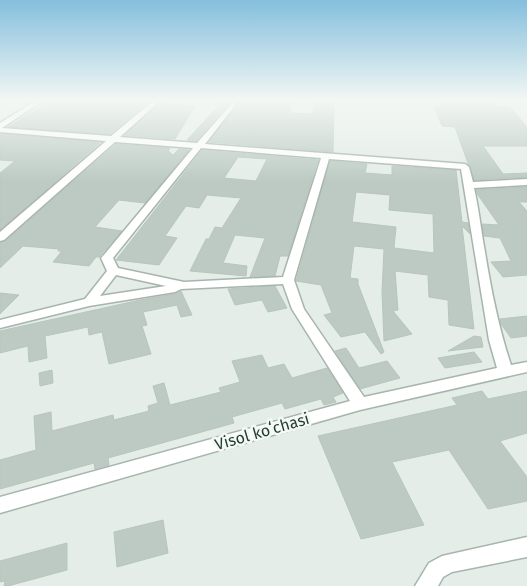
<svg xmlns="http://www.w3.org/2000/svg" width="527" height="586" viewBox="0 0 527 586" font-family="'Fira Sans',sans-serif">
<style>
.building{fill:#bccac3;stroke:#b7c6bd;fill-rule:evenodd}
.lines{fill:none;stroke-linecap:round;stroke-linejoin:round}
.street-casing{stroke:#a7b5ad;stroke-width:3}
.street{fill:#fff;fill-rule:evenodd}
.labels{text-anchor:middle;stroke-width:5;stroke-linejoin:round;paint-order:stroke}
.near-street-label{font-size:16px;fill:#243e32;stroke:#f4f9f6}
</style>
<rect width="100%" height="100%" fill="#e4ede7"/>
<g class="building">
<path d="M51,100h99l-40,34 -102,-7z"/>
<path d="M224,100h8l-36,41 -9,-1z"/>
<path d="M238,100h53l-1,13 22,1 4,-14h18l-1,52 -124,-10 29,-38z"/>
<path d="M438,100h53l5,6 14,1 17,20v19h-44l20,28 24,-1v4l-53,3 -19,-53 -13,-1 -8,-20h9z"/>
<path d="M160,103l35,3 -20,33 -51,-4z"/>
<path d="M0,134l101,8 -101,88v-57l15,-12 -15,-1z"/>
<path d="M116,144l54,4 -2,3 5,4 6,-6 10,1 -44,53 -26,-3 -24,27 27,4 -23,26h-3l-7,9 -36,-4 9,-11h-4l1,-2 -36,-3 -23,22v-25l5,-2z"/>
<path d="M202,150l116,10 -30,96h-8l-5,20 -25,1 15,-39 -30,-3 -12,28 24,3 -1,10 -56,-5 16,-32h3l6,-12 7,1 19,-30 -34,-3 -8,13 -13,-2 -21,30 12,2 -18,27 -43,-5zM238,157l29,2 -11,22 -32,-3z"/>
<path d="M330,161l37,3 -2,9 27,2v-9l64,4 6,52 6,1 2,11 -8,-8 12,103 -25,-4 -1,-25 -19,-3 -1,-22 -33,-4 3,39 -5,1 19,23 -28,7 -2,-49 2,-43 -30,-3 -4,32 8,1v5l26,68 -3,2 -16,-22 -24,5 -17,-22 8,-2 -11,-28 -25,-4zM356,192l34,3 -1,15 44,4 1,39 -40,-5 2,-21 -44,-5z"/>
<path d="M527,187v15h-8l8,9v64l-24,2 -12,-15 20,-1 -11,-23 -16,-2 -2,-12 17,1 -21,-30 -2,-5z"/>
<path d="M275,286l12,22 -19,4 -6,-12 -27,5 -7,-16z"/>
<path d="M181,291l11,24 -11,2 -4,-12 -34,7 4,13 -5,1 9,28 -42,10 -7,-32 -13,3 -1,-8 -43,9 2,22 -18,4 -1,-16 -28,7v-22l140,-31 35,-6z"/>
<path d="M0,293l19,2 -19,19z"/>
<path d="M527,316v20l-16,2 -10,-14 -1,-5z"/>
<path d="M474,336l7,1 2,10 -35,4z"/>
<path d="M346,348l13,20 28,-7 13,17 -40,11 -25,-38z"/>
<path d="M474,352l8,10 -37,6 -7,-10z"/>
<path d="M262,355l6,13 16,-4 8,14 35,-10 16,25 -10,4 3,5 -12,3 -3,-6 -36,10 -3,-6 -50,14 2,6 -126,35 1,7 -14,4 -1,-6 -94,26v-29l36,-10 -2,-34 17,-4 1,19 61,-16 1,5 35,-9 -1,-5 10,-3 -5,-17 11,-3 6,22 51,-13 -2,-4 21,-6 -8,-21z"/>
<path d="M52,370l1,13 -13,3 -1,-13z"/>
<path d="M482,391l6,8 39,-8v42l-27,8 27,36v24l-39,8 -39,-59 -57,12 32,63 -63,14 -43,-103 139,-31 -5,-7z"/>
<path d="M163,520l5,33 -51,14 -3,-35z"/>
<path d="M67,543v27l-59,16h-4l1,-5 -5,1v-21z"/>
</g>
<g class="lines">
<defs>
<g id="street">
<path d="M37,100h7l-42,28 109,8 43,-36h7l-41,37 77,6 37,-42 3,2 -32,41 260,20 4,3 4,15 54,-3v6l-53,3c5,21 7,43 11,64 6,38 14,77 26,113l16,-3v10l-167,38 -360,103v-16l350,-96 -58,-92 -9,-25 -102,5 -6,3 -86,14 -89,22v-8l85,-21 22,-28 -6,-13 2,-2 90,-108 -78,-6 -111,98 -4,1v-9l106,-91 -106,-9v-9zM201,148l120,10 -38,119 -99,5 -66,-14 -5,-10zM329,159l132,10 28,171 8,28 -133,29 -60,-88 -10,-29zM116,275l50,11 -66,10z"/>
<path d="M527,537v20l-75,15 -9,5 -5,9h-23l14,-23 13,-7z"/>
</g>
</defs>
<use href="#street" class="street-casing"/>
<use href="#street" class="street"/>
</g>
<linearGradient id="sky" x2="0" y2="1"><stop stop-color="#84bfdd"/><stop offset="0.55" stop-color="#f3f7f4"/><stop offset="1" stop-color="#f3f7f4" stop-opacity="0"/></linearGradient>
<rect width="527" height="182" fill="url(#sky)"/>
<g class="labels">
<g class="near-street-label">
<text transform="translate(262 431) rotate(-16)" y="6">Visol koʻchasi</text>
</g>
</g>
</svg>
